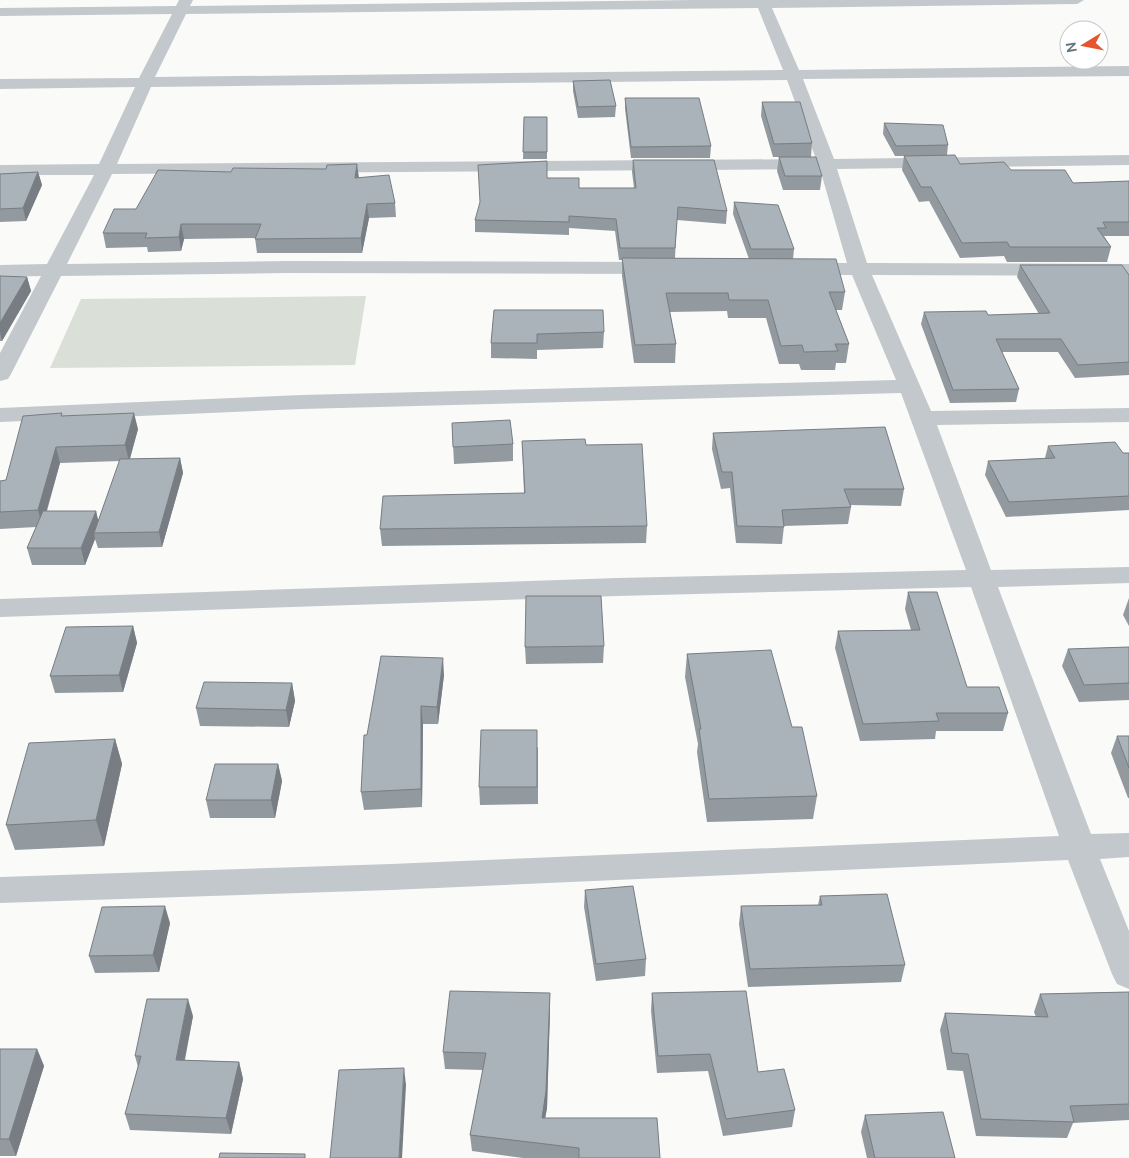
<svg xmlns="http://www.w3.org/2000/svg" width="1129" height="1158" viewBox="0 0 1129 1158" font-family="'DM Sans',sans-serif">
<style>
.green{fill:#dadfd7}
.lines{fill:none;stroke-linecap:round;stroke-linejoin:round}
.minor{fill:#c3c8cc;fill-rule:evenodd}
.wall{fill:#929a9f;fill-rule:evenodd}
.shaded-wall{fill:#777d82}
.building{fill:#aab3b9;stroke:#777d82}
</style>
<rect width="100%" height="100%" fill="#fafaf8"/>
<path class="green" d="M366,296l-11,69 -305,3 31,-69z"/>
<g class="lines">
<path class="minor" d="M179,0h14l-3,6 505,-6h389l-7,4 -305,4 27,62 330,-4v10l-326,3 31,80 295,-4v10l-292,4 30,94 262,1v12l-257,-1 59,136 198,-3v14l-192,3 54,145 138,-3v16l-131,4 93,247 38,-1v24l-29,2 29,72v58l-12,-5 -5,-10 -44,-114 -677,30 -391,13v-26l391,-13 668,-28 -88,-249 -354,9 -617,21v-18l617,-21 349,-8 -65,-177 -599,16 -302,13v-14l302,-13 594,-15 -44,-105h-50l-7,-2 -3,-4 3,-4 7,-2h45l-27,-94 -708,5 -45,90 219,-3 372,1 7,2 3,4 -3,4 -7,2 -372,-1 -225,3 -50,98 -3,5 -8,2v-28l41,-77 -41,1v-12l47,-1 47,-89h-94v-10l99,-1 36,-77 -135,2v-10l139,-1 33,-64 -172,2v-8l176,-2zM758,8l25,62 -628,7 31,-63zM787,80l29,79 -699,5 34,-77z"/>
</g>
<g class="wall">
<path d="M573,81l43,25 -1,11 -37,1 -5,-27z"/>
<path d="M625,98l86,48 -1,12h-79l-6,-49z"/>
<path d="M762,102l50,41 -1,14 11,19 -2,14h-37l-6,-19 2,-14h-6l-12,-41z"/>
<path d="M524,117h23v42h-24z"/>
<path d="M884,123l64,22 -1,10 13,9 51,6 62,13 56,-2v55h-25l7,11 -4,15h-100l-3,-6 -44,2 -31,-57 -10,1 -17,-32 2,-14h-9l-12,-22z"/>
<path d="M633,160l94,51 -1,13 -49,-4 -2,38 74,1 -16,-45 1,-12 60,47 -1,10 52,33 -3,18h-6l13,34 -3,19h-10l-1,7h-34l-2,-6h-20l-13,-46h-38l-1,-7 -57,1 6,32 -1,19h-41l-12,-87v-16h-3l-4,-29 -46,-3v7l-94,-3v-12l72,-42 32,10h55l-2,-16z"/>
<path d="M38,172l4,13 -16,36 -26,1v-48z"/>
<path d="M359,178l36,25 1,14 -27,1 -7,35h-105l-2,-15 -71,1 -3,12 -33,1 -1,-5 -41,1 -3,-15 33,-24z"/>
<path d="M1020,265l109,10v100l-54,3 -17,-26h-56l17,37 -3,13 -66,1 -29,-79 3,-12 64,3 51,-1 -22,-37z"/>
<path d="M0,276l27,1 4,14 -29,50h-2z"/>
<path d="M494,310l110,22 -1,16 -66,2v9l-46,-1v-15z"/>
<path d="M63,416l75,13 -8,30 50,-1 3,15 -21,74 -64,1 -3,-9 -10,26h-53l-5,-17 9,-21 -36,2v-48l6,-1zM120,461l-22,60 -2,-10h-49l13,-48z"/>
<path d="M452,423l61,21v17l-59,3z"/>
<path d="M713,433l191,56 -3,17 -51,-1 1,2 -3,17 -64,2 -2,18 -46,-1 -6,-55 -9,1 -9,-40z"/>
<path d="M522,441l64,4 61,81 -1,17 -264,3 -2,-17 144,-36z"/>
<path d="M1048,446l75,7h6v57l-123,7 -21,-42 3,-14 57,-3z"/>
<path d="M908,592l59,95 41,26 -5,18h-67l-1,8 -75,2 -25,-93 3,-17 73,-1 -6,-21z"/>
<path d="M1129,598v28l-6,-11z"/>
<path d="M133,626l4,17 -14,49 -68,1 -5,-17z"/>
<path d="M604,646l-1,17 -77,1 -1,-17z"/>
<path d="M1129,647v53l-50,2 -17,-36 6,-17z"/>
<path d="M687,654l105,73 25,69 -4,23 -106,3 -10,-70 1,-8 -13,-67z"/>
<path d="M444,675l-6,49h-15l-1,83 -58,3 -3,-18 6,-57z"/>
<path d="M292,683l3,18 -6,26 -89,-1 -4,-18z"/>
<path d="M1117,736h12v62h-1l-17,-45z"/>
<path d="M115,739l7,25 -18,82 -89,4 -9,-25z"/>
<path d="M538,747v57l-58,1 -1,-18z"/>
<path d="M278,764l4,17 -7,37h-65l-4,-18z"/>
<path d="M585,890l61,69 -1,17 -49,5 -12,-74z"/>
<path d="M820,896l85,69 -4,17 -153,5 -9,-63 2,-18 77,-1z"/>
<path d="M170,923l-11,49 -64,1 -6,-17z"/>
<path d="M1129,992v128l-56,3 -6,15 -91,-2 -13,-65 -16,-1 -7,-40 5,-17 91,4 -2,-5 6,-18z"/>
<path d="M550,993v17l-3,98 -2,10 115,40h-137l-51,-7 -2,-16 13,-65 -38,-1 -2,-17z"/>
<path d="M652,993l106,79 37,38 -3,17 -69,9 -15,-65 -51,2 -6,-62z"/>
<path d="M193,1016l-8,44 54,2 4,17 -12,55 -101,-4 -5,-16 13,-47 -3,-11z"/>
<path d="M0,1049h37l7,17 -28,90h-16z"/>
<path d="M865,1115l90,43h-88l-6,-26z"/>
</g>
<g class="shaded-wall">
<path d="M357,164l2,14h-4z"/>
<path d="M38,172l4,13 -16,36 -3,-13z"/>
<path d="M367,204l2,14 -7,35 -1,-15z"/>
<path d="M181,224l3,15 -3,12 -2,-14z"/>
<path d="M27,277l4,14 -29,50 -2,-9v-9z"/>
<path d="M134,413l4,16 -9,32 -4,-16z"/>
<path d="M56,447l4,16 -18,63 -4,-16z"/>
<path d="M180,458l3,15 -21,74 -3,-15z"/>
<path d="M96,511l4,17 -6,5 1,6 -10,26 -4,-17z"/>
<path d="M133,626l4,17 -14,49 -4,-17z"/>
<path d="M443,658l1,17 -6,49 -1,-17z"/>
<path d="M292,683l3,18 -6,26 -3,-17z"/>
<path d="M421,706l2,18 -1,83 -1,-18z"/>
<path d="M115,739l7,25 -18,82 -8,-26z"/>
<path d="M278,764l4,17 -7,37 -4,-18z"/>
<path d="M165,906l5,17 -11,49 -6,-17z"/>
<path d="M550,993v17l-3,98 -5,27v-17z"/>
<path d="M188,999l5,17 -12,61 -5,-17z"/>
<path d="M37,1049l7,17 -28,90 -7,-17z"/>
<path d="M239,1062l4,17 -12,55 -5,-16z"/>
<path d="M404,1068l2,17 -4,73h-3z"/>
</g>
<g class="building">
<path d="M610,80l6,26 -38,1 -5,-26z"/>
<path d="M625,98h74l12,48 -80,1z"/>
<path d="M762,102h38l12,41 -38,1z"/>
<path d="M524,117h23v35h-24z"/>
<path d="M884,123l59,2 5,20 -52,1z"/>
<path d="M955,155l5,9 44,-2 7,8h54l8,13 56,-2v41h-26l3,6h-9l14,19h-101l-3,-5 -45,1 -31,-56h-10l-17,-31z"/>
<path d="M779,157h37l6,19h-37z"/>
<path d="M633,160h81l13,51 -49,-4 -3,41h-55l-4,-29 -47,-3v6l-94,-2 5,-18 -2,-37 69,-4v17h32v10h57z"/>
<path d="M357,164l-2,14 34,-3 6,28 -28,1 -6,34 -106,1 6,-15h-80l-2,13 -34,1 2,-5h-44l11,-24h22l22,-39 73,2 2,-4 93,1 1,-4z"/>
<path d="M38,172l-15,36 -23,1v-35z"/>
<path d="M734,202l44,3 16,44h-43z"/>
<path d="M622,258l214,1 9,33h-16l20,52h-14l3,7 -34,1 -2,-7 -21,1 -13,-46h-39l-1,-7h-62l10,51 -41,1z"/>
<path d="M1020,265h102l7,10v87l-51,3 -17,-26h-65l23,50 -66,1 -29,-78 62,-1 2,4 62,-2z"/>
<path d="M0,276l27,1 -27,46z"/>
<path d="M494,310h109l1,22 -67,2v9h-46z"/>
<path d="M62,413l-1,3 73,-3 -9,32 -69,2 -18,63 -38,2v-31l6,-1 17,-64z"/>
<path d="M510,420l3,24 -60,3 -1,-24z"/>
<path d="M885,427l19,62h-60l7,18 -69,3 2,17 -47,-1 -5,-54h-10l-9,-39z"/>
<path d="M585,439l1,6 56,-1 5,82 -267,3 3,-33 142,-3 -3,-52z"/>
<path d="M1115,442l8,11h6v43l-120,6 -21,-41 67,-3 -7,-12z"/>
<path d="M180,458l-21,74 -65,1 26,-74z"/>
<path d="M43,511h53l-15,37h-54z"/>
<path d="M908,592h29l30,95h32l9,26h-72l3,8 -76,3 -25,-93 82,-1z"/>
<path d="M526,596h75l3,50 -79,1z"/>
<path d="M133,626l-14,49 -69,1 16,-49z"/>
<path d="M1129,647v36l-45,2 -16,-36z"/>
<path d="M771,650l21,77h10l15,69 -108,3 -10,-70h2l-14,-75z"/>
<path d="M381,656l62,2 -6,49 -16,-1v83l-60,3 3,-57h3z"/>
<path d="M204,682l88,1 -6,27 -90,-2z"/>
<path d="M481,730h56v57h-58z"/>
<path d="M1117,736h12v32z"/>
<path d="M115,739l-19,81 -90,5 23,-82z"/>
<path d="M215,764h63l-7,36h-65z"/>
<path d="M633,886l13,73 -50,5 -11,-74z"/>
<path d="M887,894l18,71 -155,4 -9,-63 81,-1 -2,-9z"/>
<path d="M165,906l-12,49 -64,1 13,-49z"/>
<path d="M450,991l100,2 -4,98 -4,27h115l3,40h-81v-10l-109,-13 16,-82 -43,-1z"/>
<path d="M746,991l12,81 26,-3 11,41 -69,9 -16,-65 -52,2 -6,-63z"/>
<path d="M1129,992v112l-59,2 4,16 -93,-3 -13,-65 -16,-1 -7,-40 103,4 -8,-23z"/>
<path d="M147,999h41l-12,61 63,2 -13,56 -101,-4 16,-58h-6z"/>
<path d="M0,1049h37l-28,90h-9z"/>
<path d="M404,1068l-5,90h-69l9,-88z"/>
<path d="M943,1112l12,46h-80l-10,-43z"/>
<path d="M220,1153l85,1v4h-86z"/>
</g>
<g transform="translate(1084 45) rotate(260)"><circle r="24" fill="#ffffff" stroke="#c1c8cd"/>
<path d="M0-4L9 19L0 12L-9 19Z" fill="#e4572e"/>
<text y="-8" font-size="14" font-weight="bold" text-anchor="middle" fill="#657683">N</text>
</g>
</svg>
